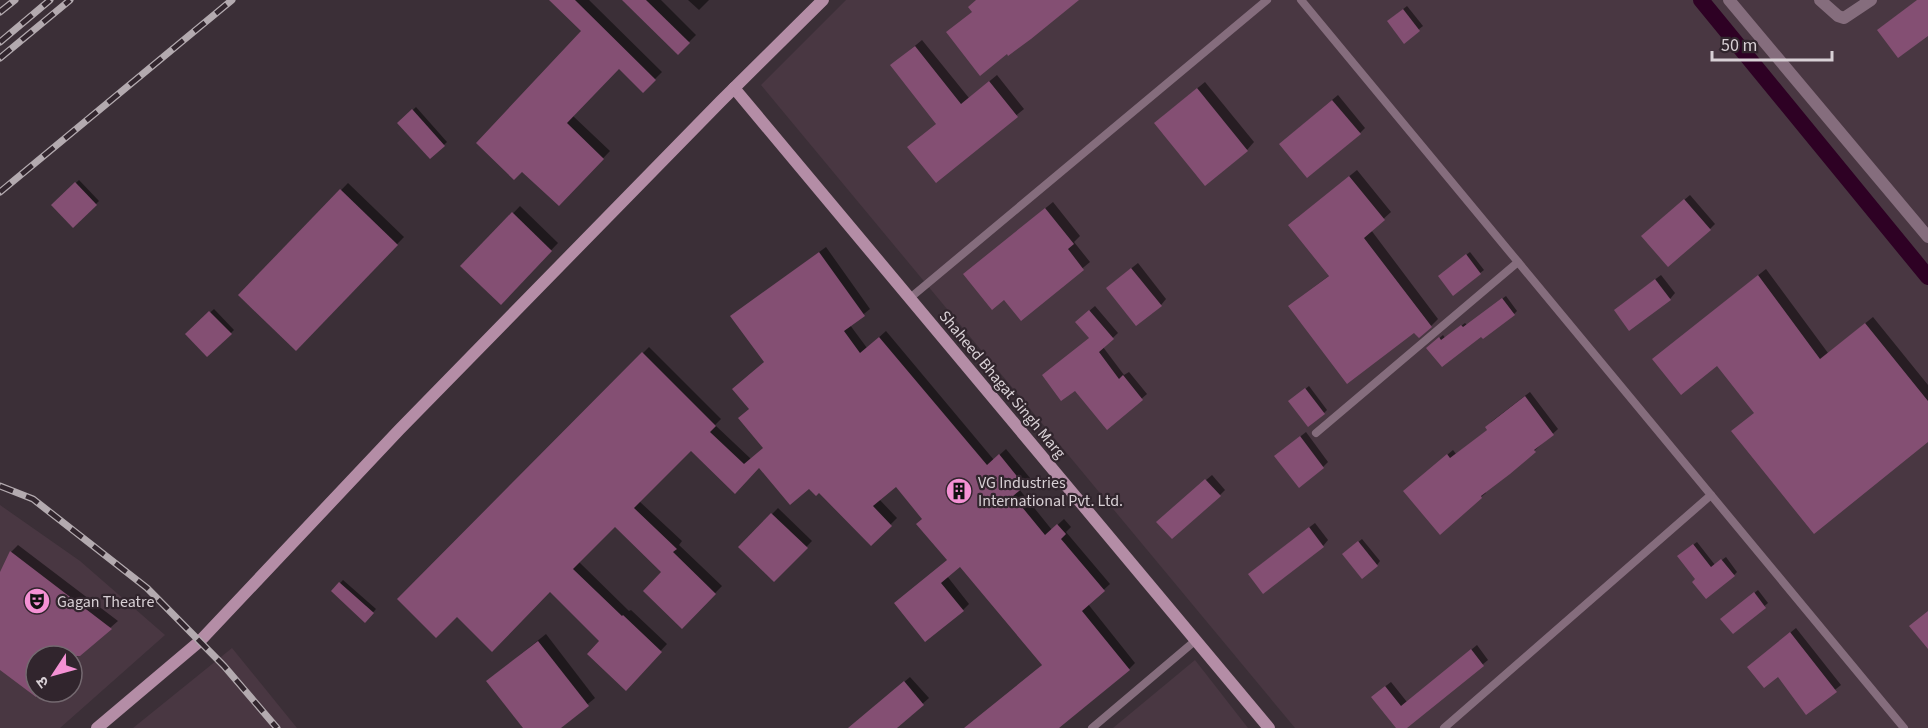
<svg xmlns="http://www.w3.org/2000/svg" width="1928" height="728" viewBox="0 0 1928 728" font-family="'Source Sans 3','Noto Sans Devanagari',sans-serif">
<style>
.built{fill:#493742;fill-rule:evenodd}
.shadow{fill:#0007}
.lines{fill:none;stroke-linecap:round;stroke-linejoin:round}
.canal{stroke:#2e0124;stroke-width:16}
.building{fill:#844f73}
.lane{stroke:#856d7d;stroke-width:8}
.street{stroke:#856d7d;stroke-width:12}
.secondary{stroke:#b48da6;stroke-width:12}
.rail-casing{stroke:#b3aaaf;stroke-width:7}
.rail{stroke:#31252d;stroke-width:4.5;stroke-dasharray:14;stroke-linecap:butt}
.labels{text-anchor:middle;stroke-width:4.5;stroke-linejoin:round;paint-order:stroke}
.street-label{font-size:16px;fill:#d8d0d5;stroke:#31252d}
.poi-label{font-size:16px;fill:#d8d0d5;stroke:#31252d;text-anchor:start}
</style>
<rect width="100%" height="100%" fill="#3b2f37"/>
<g class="built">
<path d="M846,0h1082v728h-633l-534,-643z"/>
<path d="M0,505l80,56 85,74 -105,93h-60zM36,656h36v36h-36z"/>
<path d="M232,648l65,80h-164z"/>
<path d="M1195,660l53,68h-135z"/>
</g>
<g class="shadow">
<path d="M551,0h38l73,72 -19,19 -24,-24 -46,49 37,35 -51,53 -37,-34 61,-139z"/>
<path d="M624,0h37l35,35 -18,18z"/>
<path d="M688,0h21l-10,10z"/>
<path d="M1407,6l16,20 -19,15 -12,-23z"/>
<path d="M922,40l47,58 28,-23 27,34 -88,72 2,-58 -39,-64z"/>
<path d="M1205,82l49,60 -7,8 -84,-34z"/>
<path d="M1338,95l27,33 -5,5 -74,6z"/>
<path d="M416,107l31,35 -17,15 -31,-34z"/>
<path d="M1357,170l34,42 -20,18 67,89 -7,7 -16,5 -117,-32 32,-24 -33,-57z"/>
<path d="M79,180l20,21 -26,25 -20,-21z"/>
<path d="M348,183l56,54 -108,112 -56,-54z"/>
<path d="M1690,195l25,29 -5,5 -61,1z"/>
<path d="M1053,202l27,34 -6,6 16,20 -69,57 -16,-21 -33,-30z"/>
<path d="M520,206l38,37 -57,60 -38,-37z"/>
<path d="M826,247l44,62 -20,16 17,23 19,-17 108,129 12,-11 24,29 -11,11 33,41 12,-11 7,8 -5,5 44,52 -22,20 47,59 -6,6 -73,59h-80l67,-64 -83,-99 -13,11 22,28 -6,6 -67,-6 52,-44 -24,-42 -28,-34 -17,15 18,19 -26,26 -51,-53 -60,-25 -25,26 -44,-43 -52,52 43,40 -3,4 43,41 -40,41 -18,-55 -49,-47 -36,37 50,49 2,-1 36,34 -41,44 -25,-47 -50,-51 -94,25 -58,-16 250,-252 72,72 -6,6 36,34 13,-11 -14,-40 15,-46 -33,-46z"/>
<path d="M1470,252l14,18 -4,3h-37z"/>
<path d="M1138,263l28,36 -5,6 -48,-22z"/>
<path d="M1766,269l62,84 45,-36 55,68v55l-173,-28 -38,-48 -55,-12z"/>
<path d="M1661,275l14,18 -5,6 -49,6z"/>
<path d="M1506,296l11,15 -3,3 -33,21 -53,13 15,-13 2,3 20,-15 2,2z"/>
<path d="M1095,306l23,27 -15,14 21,28 5,-3 18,22 -40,34 -17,-91 -8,-20z"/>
<path d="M214,309l20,21 -26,25 -21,-21z"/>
<path d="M1309,386l18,24 -3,3 -30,-15z"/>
<path d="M1530,392l28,37 -48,44 -25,18 1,2 -5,4 -71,-11 43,-36 3,4 33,-25 2,-7z"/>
<path d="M1306,432l22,30 -5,5 -41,-16z"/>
<path d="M1212,475l13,15 -5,5 -56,21z"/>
<path d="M778,508l34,33 -38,39 -34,-33z"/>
<path d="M1315,523l13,17 -5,6 -68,23z"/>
<path d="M1362,539l18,22 -3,4 -30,-14z"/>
<path d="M1697,542l18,23 11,-8 11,15 -3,3 -37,4 -15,-26z"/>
<path d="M18,545l100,76 -46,40v-5h-36v35l-36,-23v-92l11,-24z"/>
<path d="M343,580l33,29 -11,12 -32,-30z"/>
<path d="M1758,590l10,13 -35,29 -7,-16z"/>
<path d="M1796,628l45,57 -34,27 -29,-37 -24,-13z"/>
<path d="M546,634l49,64 -36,30h-34l-29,-54z"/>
<path d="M1477,645l11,15 -83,68h-7l-19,-37 12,-9 16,20z"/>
<path d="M910,677l19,21 -34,30h-45z"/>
</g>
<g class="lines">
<path class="canal" d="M1701,0l227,277"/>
</g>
<g class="building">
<path d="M549,0h26l81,80 -13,13 -24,-24 -52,54 37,36 -45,47 -37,-34 -8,8 -38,-37 105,-112z"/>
<path d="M622,0h24l44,43 -12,12z"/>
<path d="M976,0h103l-48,39 -23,17 -1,-2 -27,22 -34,-44 26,-20 -4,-5z"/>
<path d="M1917,0h11v36l-30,22 -21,-28z"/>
<path d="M1403,9l17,22 -16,13 -17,-23z"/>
<path d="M915,46l46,58 28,-23 29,36 -82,66 -29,-36 29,-23 -46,-59z"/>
<path d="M1197,88l51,63 -43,35 -51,-63z"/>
<path d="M1332,100l29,34 -54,44 -28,-34z"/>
<path d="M412,109l33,37 -15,13 -33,-36z"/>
<path d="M1349,176l36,44 -21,18 68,89 -13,11 -5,-5 -67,51 -59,-78 41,-30 -41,-51z"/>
<path d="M75,182l22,23 -24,23 -22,-23z"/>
<path d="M340,189l58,56 -102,106 -58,-56z"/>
<path d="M1684,199l27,31 -43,37 -27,-31z"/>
<path d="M1045,208l29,36 -6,5 16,21 -63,51 -17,-21 -12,10 -29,-36z"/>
<path d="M512,212l40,39 -51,54 -41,-39z"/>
<path d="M819,252l46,64 -21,15 16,22 19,-16 108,128 12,-11 26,32 -12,10 32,39 12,-11 9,10 -5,5 44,52 -23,20 48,59 -71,58h-95l78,-63 -82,-98 -19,16 23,28 -39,31 -31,-39 53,-43 -31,-36 6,-5 -26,-32 -23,19 19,20 -21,20 -52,-53 -3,3 -7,-7 -19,16 -31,-37 -24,26 -44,-43 -57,57 43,41 -4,3 43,42 -34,35 -39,-38 18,-19 -46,-45 -42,42 49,47 1,-1 39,37 -36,39 -39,-37 12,-13 -49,-49 -58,60 -35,-35 -21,21 -39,-39 245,-247 74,74 -6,6 34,32 19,-16 -25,-30 11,-9 -17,-20 32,-27 -34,-46z"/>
<path d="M1466,254l15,20 -28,22 -15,-20z"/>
<path d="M1131,268l31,38 -26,20 -30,-38z"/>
<path d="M1758,275l62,84 45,-36 63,78v41l-114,92 -83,-103 23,-18 -37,-47 -36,29 -29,-36z"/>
<path d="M1655,279l16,21 -42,31 -15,-21z"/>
<path d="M1502,298l13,17 -32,24 -2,-2 -39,30 -16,-19 13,-11 2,3 20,-15 2,2z"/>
<path d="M1089,310l25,29 -15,13 20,27 4,-4 20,25 -36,30 -32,-39 -14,10 -19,-26 47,-37 -14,-16z"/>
<path d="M209,311l23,23 -25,23 -22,-23z"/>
<path d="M1305,388l20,26 -17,13 -20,-26z"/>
<path d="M1525,396l29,39 -20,15 2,2 -26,22 -29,22 1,2 -42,37 -37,-44 44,-37 3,4 37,-28 -2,-3z"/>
<path d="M1300,436l24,32 -25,20 -25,-32z"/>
<path d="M1205,479l16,17 -49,43 -16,-17z"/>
<path d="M771,513l37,35 -34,34 -36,-35z"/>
<path d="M1309,527l15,20 -61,47 -15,-20z"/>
<path d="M1358,541l20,25 -16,13 -20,-25z"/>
<path d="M1693,544l18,23 10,-8 14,17 -29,23 -14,-17 3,-3 -18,-23z"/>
<path d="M10,551l102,78 -32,27h-44v41l-36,-27v-98z"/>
<path d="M339,582l35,31 -9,10 -34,-32z"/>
<path d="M1754,592l12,16 -33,26 -13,-15z"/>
<path d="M1928,611v38l-19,-23z"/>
<path d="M1790,632l47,60 -31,23 -28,-38 -14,11 -17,-21z"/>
<path d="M538,641l51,65 -28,22h-38l-37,-47z"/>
<path d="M1471,649l13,17 -77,62h-11l-25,-31 14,-11 16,20z"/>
<path d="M904,681l20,24 -27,23h-49z"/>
</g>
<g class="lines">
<g class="lane">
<path d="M1301,0l603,728"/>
<path d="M910,298l357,-298"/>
<path d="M1316,433l202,-171"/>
<path d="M1092,728l104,-88"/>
<path d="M1444,728l267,-233"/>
</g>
<g class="street">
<path d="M1729,0l199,237"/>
<path d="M1820,0l18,16 6,2 27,-18"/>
</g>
<g class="secondary">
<path d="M734,88l535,640"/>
<path d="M97,728l103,-87 199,-211 322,-329 102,-101"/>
</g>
<defs>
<g id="rail">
<path d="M0,12l15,-12"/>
<path d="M0,42l50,-42"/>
<path d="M0,58l70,-58"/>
<path d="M0,192l232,-192"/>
<path d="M0,486l33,13 114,89 77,78 53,62"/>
</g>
</defs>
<use href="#rail" class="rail-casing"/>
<use href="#rail" class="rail"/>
</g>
<defs>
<symbol id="building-disc" viewBox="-11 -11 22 22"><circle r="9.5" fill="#f491d4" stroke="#31252d"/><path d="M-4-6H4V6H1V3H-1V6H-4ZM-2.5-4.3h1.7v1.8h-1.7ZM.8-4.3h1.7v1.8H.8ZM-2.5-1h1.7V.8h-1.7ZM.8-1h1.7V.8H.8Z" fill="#111"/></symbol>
<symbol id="theatre-disc" viewBox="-11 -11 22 22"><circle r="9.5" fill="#f491d4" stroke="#31252d"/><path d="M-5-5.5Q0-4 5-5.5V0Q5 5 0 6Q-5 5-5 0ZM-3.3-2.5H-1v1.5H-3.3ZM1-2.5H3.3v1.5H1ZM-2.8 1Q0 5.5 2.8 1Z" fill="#111"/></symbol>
</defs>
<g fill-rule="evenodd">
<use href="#building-disc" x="944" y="476" width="30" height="30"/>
<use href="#theatre-disc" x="22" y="586" width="30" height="30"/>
</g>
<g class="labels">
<g class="street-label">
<text transform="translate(1003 384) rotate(50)" y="6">Shaheed Bhagat Singh Marg</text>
</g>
<g class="poi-label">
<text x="978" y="488">VG Industries<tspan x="978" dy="18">International Pvt. Ltd.</tspan></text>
<text x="57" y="607">Gagan Theatre</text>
</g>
</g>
<g transform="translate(54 674) rotate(234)"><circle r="28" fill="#31252d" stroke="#746970" stroke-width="1.5"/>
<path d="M0-4.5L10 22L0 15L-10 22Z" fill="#f491d4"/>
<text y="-9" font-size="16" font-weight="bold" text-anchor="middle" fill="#d8d0d5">उ</text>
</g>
<path d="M1712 51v9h120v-9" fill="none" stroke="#d8d0d5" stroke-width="3"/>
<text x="1721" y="51" font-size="18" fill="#d8d0d5" stroke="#31252d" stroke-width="4.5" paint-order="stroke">50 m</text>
</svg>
